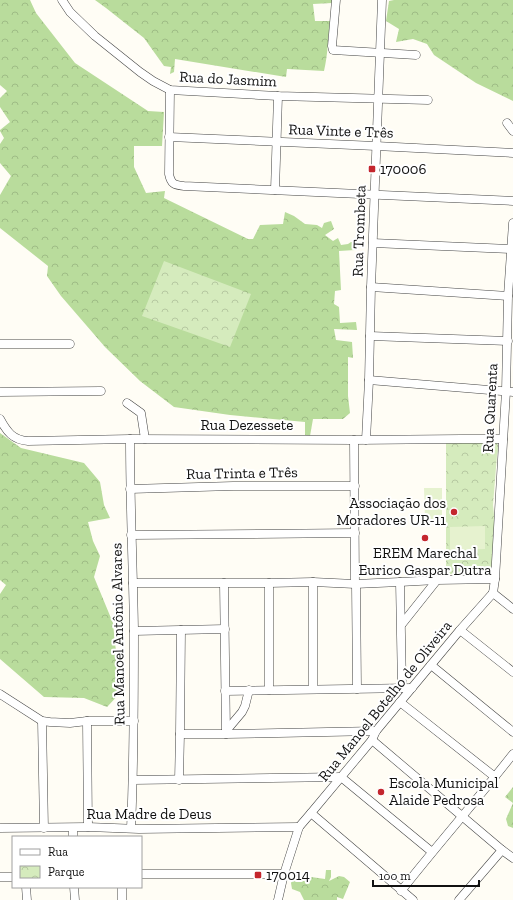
<svg xmlns="http://www.w3.org/2000/svg" width="513" height="900" viewBox="0 0 513 900" font-family="'Zilla Slab',serif">
<style>
.forest{fill:url(#forest-crowns)}
.park{fill:url(#park-crowns)}
.pitch{fill:#e6f2cf}
.lines{fill:none;stroke-linecap:round;stroke-linejoin:round}
.minor-casing{stroke:#444;stroke-width:9}
.minor{stroke:#fff;stroke-width:8}
.poi-dot{fill:#c4262e;stroke:#fff;stroke-width:1.5}
.labels{text-anchor:middle;stroke-width:4;stroke-linejoin:round;paint-order:stroke}
.street-label{font-size:15px;fill:#111;stroke:#fff}
.poi-label{font-size:15px;fill:#111;stroke:#fff;text-anchor:start}
</style>
<defs>
<pattern id="forest-crowns" width="20" height="18" patternUnits="userSpaceOnUse"><rect width="20" height="18" fill="#b9dc9c"/><path d="M2 6a3 3 0 1 1 6 0M12 15a3 3 0 1 1 6 0" fill="none" stroke="#9ebc85"/></pattern>
<pattern id="park-crowns" width="20" height="18" patternUnits="userSpaceOnUse"><rect width="20" height="18" fill="#d5ebbd"/><path d="M2 6a3 3 0 1 1 6 0M12 15a3 3 0 1 1 6 0" fill="none" stroke="#b6c8a1"/></pattern>
</defs>
<rect width="100%" height="100%" fill="#fffdf5"/>
<g class="forest">
<path d="M0,0h30l6,13 39,50 73,48 16,1 -2,34h-28v21l12,26 19,-2 -1,7 84,41h5l7,-14 23,-1 2,-12 9,4 11,8 12,1 5,3 2,-5 7,-2 3,8 -9,6 8,6 5,-3 3,7 7,-1 3,-2h5l2,3 -3,5 -16,1 2,39 -6,1 -1,13 5,3 1,16 16,-1 1,8 -23,-1 2,11 16,2 1,16 -5,-1v39l2,17 -7,6h-30l-3,17 -5,-1v-13l-75,-7 -56,-8 -34,-26 -35,-34 -44,-51 -14,-20 1,-10 -48,-38v-33l11,-19 -11,-13v-19l4,-6 -4,-7v-1l10,-8 -10,-15v-9l7,-7 -7,-6z"/>
<path d="M95,0h237v3l-19,1 2,17h15c-2,17 -2,33 -6,50l-37,-2 -1,8 -111,-18 -1,13 -4,2 1,-7 -7,-1 -20,-28 -38,-30z"/>
<path d="M394,0h119v101l-37,-18 -42,-28 -7,-11 -14,-5 -17,3 3,-13 -13,-8 3,-20z"/>
<path d="M0,433l21,15 63,15 16,19 4,23 6,13 -22,4 5,19 7,15 -6,21 19,46 2,21 8,46 -16,17 -23,-9 -40,-1 -44,-38v-65l6,-9 -6,-5z"/>
<path d="M513,787v41l-5,-2 -2,-7 7,-16 -8,-6z"/>
<path d="M326,870h5v7l-2,4 10,-5 5,1 6,5 -7,17 -6,-2v3h-33l-4,-8 -8,-3 -1,-6 2,-5 18,-1 14,2z"/>
</g>
<g class="park">
<path d="M164,261l87,33 -21,53 -88,-31z"/>
<path d="M446,439l50,3c4,3 2,9 1,13l-4,50 3,30 -4,40 -46,-1z"/>
</g>
<g class="pitch">
<path d="M424,488h18v31h-17z"/>
<path d="M485,526v23l-35,1v-23z"/>
</g>
<g class="lines">
<defs>
<g id="minor">
<path d="M62,0l8,12 25,24 45,36 13,9 17,9 108,6 150,4"/>
<path d="M336,0l-4,46 1,4 83,5"/>
<path d="M170,90l-1,84c2,10 5,11 15,12l329,15"/>
<path d="M507,123l6,8"/>
<path d="M169,137l207,9 137,7"/>
<path d="M275,190l3,-94"/>
<path d="M373,243l138,6"/>
<path d="M371,287l137,9"/>
<path d="M370,336l138,5"/>
<path d="M0,344h70"/>
<path d="M369,380l144,12"/>
<path d="M0,392l101,-1"/>
<path d="M127,403l14,10 4,26"/>
<path d="M0,419c7,13 13,21 28,22l102,-2 224,1 108,-1h41"/>
<path d="M130,439c0,64 3,128 4,191 0,66 0,133 -3,198"/>
<path d="M354,440l1,144"/>
<path d="M366,440l3,-60 2,-93 11,-287"/>
<path d="M130,489l103,-3h122"/>
<path d="M131,535l224,-2"/>
<path d="M400,582l2,106"/>
<path d="M133,583h136l44,-1 42,2 45,-2 37,-2 58,-1"/>
<path d="M224,583l2,151"/>
<path d="M269,583v107"/>
<path d="M356,584l1,105"/>
<path d="M493,593l2,-14 11,-188 2,-95 5,-73"/>
<path d="M493,593l20,16"/>
<path d="M402,624l35,-44"/>
<path d="M460,630l53,42"/>
<path d="M134,631l91,-2"/>
<path d="M431,665l82,67"/>
<path d="M313,689v-107"/>
<path d="M225,691l187,-3"/>
<path d="M0,694l42,27 8,1 20,1 17,-2h47"/>
<path d="M400,702l95,75"/>
<path d="M42,721l2,107"/>
<path d="M87,721l1,106"/>
<path d="M226,731l16,-19 3,-6 4,-16"/>
<path d="M180,734h46l150,-3"/>
<path d="M372,740l130,110 11,8"/>
<path d="M133,780l208,-3 91,75"/>
<path d="M179,780l1,-46 1,-104"/>
<path d="M311,813l102,87"/>
<path d="M0,828l88,-1 51,2 160,-2"/>
<path d="M73,828v9"/>
<path d="M141,874h143"/>
<path d="M0,877h13"/>
<path d="M26,887l1,13"/>
<path d="M74,887l1,13"/>
<path d="M122,887v13"/>
<path d="M401,891c37,-47 76,-91 112,-137"/>
<path d="M278,900l6,-26 15,-47 12,-14 61,-73 4,-9 84,-101 33,-37"/>
<path d="M459,900l43,-50"/>
</g>
</defs>
<use href="#minor" class="minor-casing"/>
<use href="#minor" class="minor"/>
</g>
<g class="poi-dot">
<rect x="368" y="165" width="8" height="8" rx="2"/>
<circle cx="454" cy="512" r="4"/>
<circle cx="425" cy="538" r="4"/>
<circle cx="381" cy="792" r="4"/>
<rect x="254" y="871" width="8" height="8" rx="2"/>
</g>
<g class="labels">
<g class="street-label">
<text transform="translate(228 79) rotate(3)" y="5">Rua do Jasmim</text>
<text transform="translate(341 131) rotate(2)" y="5">Rua Vinte e Três</text>
<text transform="translate(359 231) rotate(-88)" y="5">Rua Trombeta</text>
<text transform="translate(490 408) rotate(-87)" y="5">Rua Quarenta</text>
<text x="247" y="430">Rua Dezessete</text>
<text transform="translate(242 473) rotate(-1)" y="5">Rua Trinta e Três</text>
<text transform="translate(118 634) rotate(-91)" y="5">Rua Manoel Antônio Alvares</text>
<text transform="translate(385 701) rotate(-51)" y="5">Rua Manoel Botelho de Oliveira</text>
<text x="149" y="819">Rua Madre de Deus</text>
</g>
<g class="poi-label">
<text x="380" y="174">170006</text>
<text x="446" y="508" text-anchor="end">Associação dos<tspan x="446" dy="17">Moradores UR-11</tspan></text>
<text x="425" y="558" text-anchor="middle">EREM Marechal<tspan x="425" dy="17">Eurico Gaspar Dutra</tspan></text>
<text x="389" y="788">Escola Municipal<tspan x="389" dy="17">Alaide Pedrosa</tspan></text>
<text x="266" y="880">170014</text>
</g>
</g>
<rect x="12" y="836" width="130" height="52" fill="#ffffff" stroke="#a0a0a0"/>
<rect x="20" y="849" width="20" height="6" fill="#ffffff" stroke="#a0a0a0"/>
<text x="48" y="856" font-size="12" fill="#111111">Rua</text>
<rect x="20" y="866" width="20" height="12" fill="url(#park-crowns)" stroke="#a0a0a0"/>
<text x="48" y="876" font-size="12" fill="#111111">Parque</text>
<path d="M373 880v6h106v-6" fill="none" stroke="#111111" stroke-width="2"/>
<text x="379" y="880" font-size="12" fill="#111111" stroke="#ffffff" stroke-width="3" paint-order="stroke">100 m</text>
</svg>
